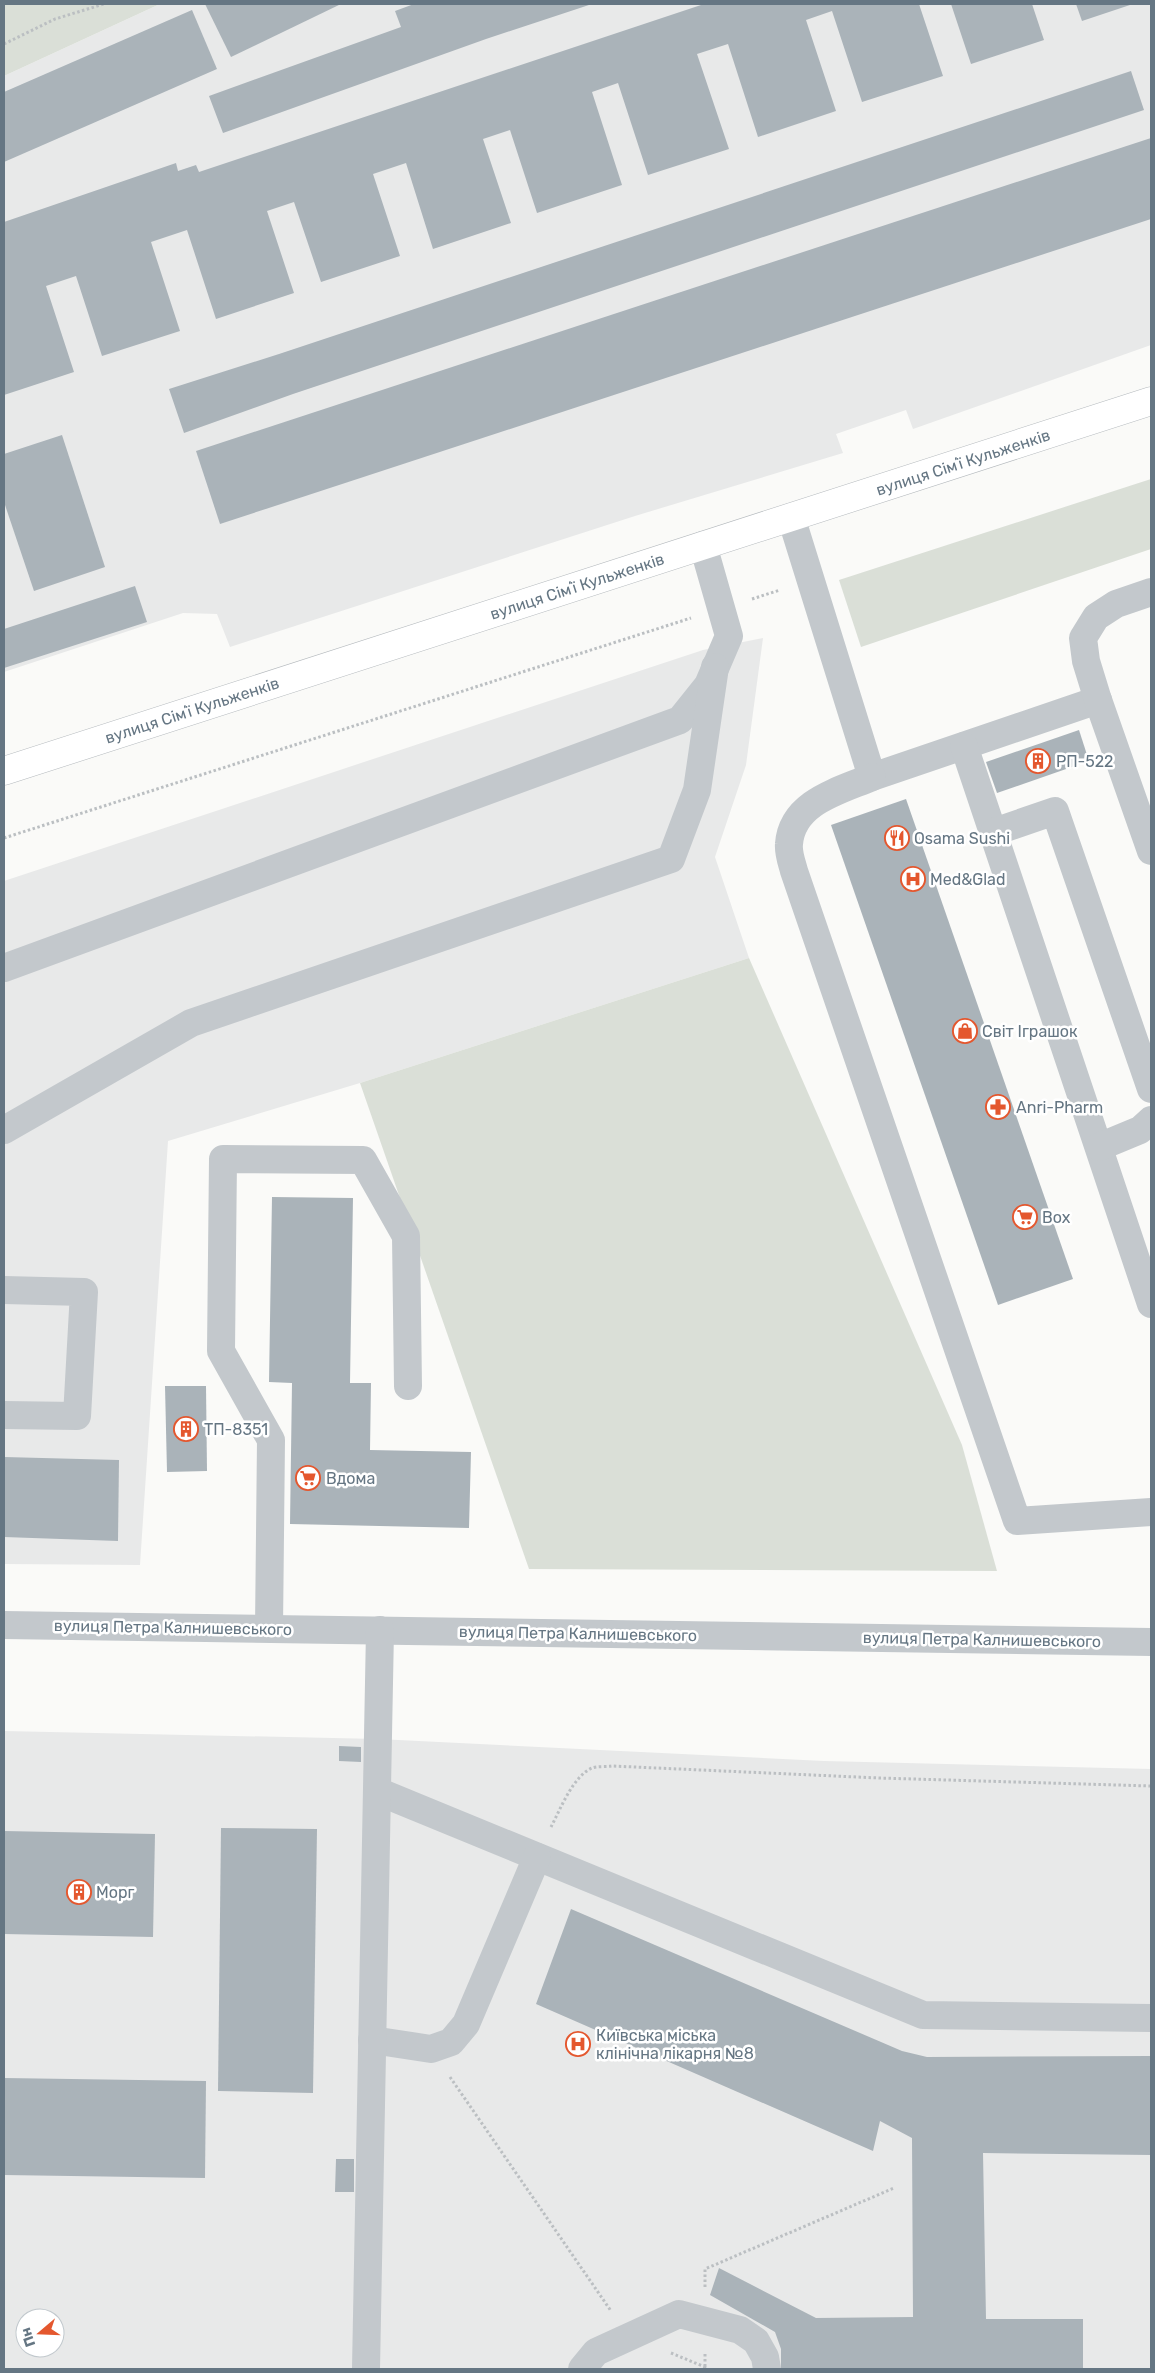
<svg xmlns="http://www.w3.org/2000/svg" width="1155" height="2373" viewBox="0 0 1155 2373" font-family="Rubik,sans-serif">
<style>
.built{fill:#e8e9e9;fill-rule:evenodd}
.green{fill:#dadfd7}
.building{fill:#aab3b9}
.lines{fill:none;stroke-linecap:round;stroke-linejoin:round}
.major-casing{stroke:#b5babe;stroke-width:29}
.path{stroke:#bbbfc2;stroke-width:3;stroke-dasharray:2.5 2.5;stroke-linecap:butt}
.minor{stroke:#c3c8cc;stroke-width:28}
.major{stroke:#fff;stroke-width:28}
.labels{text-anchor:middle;stroke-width:5;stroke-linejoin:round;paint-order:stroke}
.street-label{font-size:16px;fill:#657683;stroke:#fff}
.poi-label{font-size:16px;fill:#657683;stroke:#fff;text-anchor:start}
</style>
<rect width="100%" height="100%" fill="#fafaf8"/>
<g class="built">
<path d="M160,4h991v341l-238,84 -7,-19 -70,24 7,19 -208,63 -405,131 -13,-33 -34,-1 -179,59v-596z"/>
<path d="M763,638l-17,127 -31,92 34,101 -389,125 -192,58 -28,424 -136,-1v-683l699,-231z"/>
<path d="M4,1731l374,8 446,22 327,8v600h-1147zM25,2318h30v30h-30z"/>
</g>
<g class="green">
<path d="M4,4h156l-156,72z"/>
<path d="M1151,479v70l-290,98 -22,-67z"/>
<path d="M749,958l213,487 35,126 -468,-2 -169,-486z"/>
</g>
<g class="building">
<path d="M205,4h136l-110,53z"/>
<path d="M414,4h178l-106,35 -263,94 -14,-37 192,-69 -6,-16z"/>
<path d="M704,4h215l24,72 -81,26 -30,-91 -26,9 30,91 -78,26 -30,-93 -31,10 32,95 -81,26 -30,-92 -26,9 30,93 -85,28 -27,-83 -27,9 28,84 -78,26 -27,-86 -33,11 27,82 -79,26 -27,-80 -27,9 27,82 -78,26 -29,-89 -36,12 29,89 -78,25 -26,-80 -30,10 28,86 -70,23v-173l172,-59 2,8 18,-6 3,7z"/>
<path d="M951,4h81l12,36 -73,24z"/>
<path d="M1076,4h57l-51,17z"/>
<path d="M192,10l25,59 -213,93v-70z"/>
<path d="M1131,71l13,39 -851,284 -109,39 -15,-44 110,-35z"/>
<path d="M1151,138v81l-931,305 -24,-73z"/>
<path d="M62,435l43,132 -71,24 -30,-89v-48z"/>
<path d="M135,586l12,36 -143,46v-39z"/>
<path d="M1079,730l10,31 -92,32 -11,-31z"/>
<path d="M906,799l167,480 -75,26 -167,-480z"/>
<path d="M272,1197l81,1 -3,185h21l-1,67 101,2 -2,76 -179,-4 2,-141 -23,-1z"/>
<path d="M165,1386h41l1,85 -40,1z"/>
<path d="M4,1457l115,3 -1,81 -114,-4z"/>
<path d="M339,1746l22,1v15l-22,-1z"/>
<path d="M221,1828l96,1 -4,264 -95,-2z"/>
<path d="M4,1831l151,3 -2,103 -149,-3z"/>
<path d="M571,1909l331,142 25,6 224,-1v99l-168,-2 3,166h97v50h-302v-20l-6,-17 -65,-37 9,-27 97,50 97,-1 -1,-179 -32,-17 -7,30 -337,-147z"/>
<path d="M4,2078l202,3 -1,97 -201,-3z"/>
<path d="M336,2159h18v33h-19z"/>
</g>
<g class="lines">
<defs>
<path id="major" d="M4,771l1147,-370"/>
</defs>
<use href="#major" class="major-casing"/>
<g class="path">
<path d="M4,44l51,-25 49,-15"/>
<path d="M752,599l28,-9"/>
<path d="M4,838l687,-220"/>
<path d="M551,1827c9,-17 22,-51 41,-59 5,-2 14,-1 20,-2l267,12 272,8"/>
<path d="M450,2077l161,234"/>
<path d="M705,2287v-18l189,-81"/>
<path d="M671,2353l34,14 -2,2"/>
<path d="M705,2354v13"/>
</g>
<g class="minor">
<path d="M791,517l81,260 226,-77"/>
<path d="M1151,592l-35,12 -20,13 -13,21 3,23 12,39 53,151"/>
<path d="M964,746l187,558"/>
<path d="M872,777c-33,14 -80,25 -83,67 -1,9 3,19 5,27l223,650 134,-9"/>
<path d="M994,832l61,-21 96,278"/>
<path d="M4,968l676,-248 28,-35 21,-49 -26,-91"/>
<path d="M4,1130l187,-107 480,-164 26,-69 18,-123"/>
<path d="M1099,1147l41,-17 11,-10"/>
<path d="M4,1290l80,2 -7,124 -73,-1"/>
<path d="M4,1625l1147,17"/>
<path d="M269,1628l2,-188 -50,-89 2,-192 140,1 43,76 2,150"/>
<path d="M377,1791l546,224 228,3"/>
<path d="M372,2040l59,9 20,-7 15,-18 71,-167"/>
<path d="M366,2369l14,-739"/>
<path d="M582,2369l14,-17 83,-38 61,16 16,11 9,16 2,12"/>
</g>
<use href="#major" class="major"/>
</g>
<defs>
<symbol id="building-ring" viewBox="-11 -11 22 22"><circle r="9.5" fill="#fff" stroke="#e4572e" stroke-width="1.5"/><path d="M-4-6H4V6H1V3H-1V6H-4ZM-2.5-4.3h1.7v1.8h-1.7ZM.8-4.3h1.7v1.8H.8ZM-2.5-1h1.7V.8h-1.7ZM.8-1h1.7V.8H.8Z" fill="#e4572e"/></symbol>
<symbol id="restaurant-ring" viewBox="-11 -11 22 22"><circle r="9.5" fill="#fff" stroke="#e4572e" stroke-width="1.5"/><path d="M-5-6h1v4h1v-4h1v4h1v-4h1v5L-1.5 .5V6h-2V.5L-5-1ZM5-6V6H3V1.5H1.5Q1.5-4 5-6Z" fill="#e4572e"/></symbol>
<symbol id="hospital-ring" viewBox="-11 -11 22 22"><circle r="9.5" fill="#fff" stroke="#e4572e" stroke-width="1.5"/><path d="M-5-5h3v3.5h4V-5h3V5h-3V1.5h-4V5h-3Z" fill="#e4572e"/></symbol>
<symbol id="shop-ring" viewBox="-11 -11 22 22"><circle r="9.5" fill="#fff" stroke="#e4572e" stroke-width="1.5"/><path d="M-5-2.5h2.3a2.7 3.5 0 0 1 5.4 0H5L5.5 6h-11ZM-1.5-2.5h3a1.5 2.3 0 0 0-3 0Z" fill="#e4572e"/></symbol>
<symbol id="pharmacy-ring" viewBox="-11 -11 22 22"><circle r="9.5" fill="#fff" stroke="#e4572e" stroke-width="1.5"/><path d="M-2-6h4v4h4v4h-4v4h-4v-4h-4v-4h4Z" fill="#e4572e"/></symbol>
<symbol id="supermarket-ring" viewBox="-11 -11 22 22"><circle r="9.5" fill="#fff" stroke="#e4572e" stroke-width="1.5"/><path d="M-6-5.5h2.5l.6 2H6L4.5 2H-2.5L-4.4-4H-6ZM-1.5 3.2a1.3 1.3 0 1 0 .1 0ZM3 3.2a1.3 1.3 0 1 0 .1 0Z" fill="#e4572e"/></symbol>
</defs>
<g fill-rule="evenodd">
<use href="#building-ring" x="1024" y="747" width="28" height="28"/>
<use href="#restaurant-ring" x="883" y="824" width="28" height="28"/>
<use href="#hospital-ring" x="899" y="865" width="28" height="28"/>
<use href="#shop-ring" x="951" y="1017" width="28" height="28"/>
<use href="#pharmacy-ring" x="984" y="1093" width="28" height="28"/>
<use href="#supermarket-ring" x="1011" y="1203" width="28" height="28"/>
<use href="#building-ring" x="172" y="1415" width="28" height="28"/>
<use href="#supermarket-ring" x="294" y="1464" width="28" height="28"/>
<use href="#building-ring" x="65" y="1878" width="28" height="28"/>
<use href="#hospital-ring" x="564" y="2030" width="28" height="28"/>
</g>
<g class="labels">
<g class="street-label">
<text transform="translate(963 462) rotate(-18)" y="6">вулиця Сімʼї Кульженків</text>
<text transform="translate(577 586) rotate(-18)" y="6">вулиця Сімʼї Кульженків</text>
<text transform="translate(192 710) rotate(-18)" y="6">вулиця Сімʼї Кульженків</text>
<text transform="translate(173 1627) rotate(1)" y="6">вулиця Петра Калнишевського</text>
<text transform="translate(578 1633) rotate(1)" y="6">вулиця Петра Калнишевського</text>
<text transform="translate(982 1639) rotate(1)" y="6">вулиця Петра Калнишевського</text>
</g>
<g class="poi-label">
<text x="1056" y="767">РП-522</text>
<text x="914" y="844">Osama Sushi</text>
<text x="930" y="885">Med&amp;Glad</text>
<text x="982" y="1037">Світ Іграшок</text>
<text x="1016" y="1113">Anri-Pharm</text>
<text x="1042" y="1223">Box</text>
<text x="204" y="1435">ТП-8351</text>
<text x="326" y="1484">Вдома</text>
<text x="96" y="1898">Морг</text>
<text x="596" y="2041">Київська міська<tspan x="596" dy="18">клінічна лікарня №8</tspan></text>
</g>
</g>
<rect width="1155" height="2373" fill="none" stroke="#657683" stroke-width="10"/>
<g transform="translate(40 2333) rotate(251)"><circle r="24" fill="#ffffff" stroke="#c1c8cd"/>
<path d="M0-4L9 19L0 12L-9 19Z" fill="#e4572e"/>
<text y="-8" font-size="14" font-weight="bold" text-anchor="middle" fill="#657683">Пн</text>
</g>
</svg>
